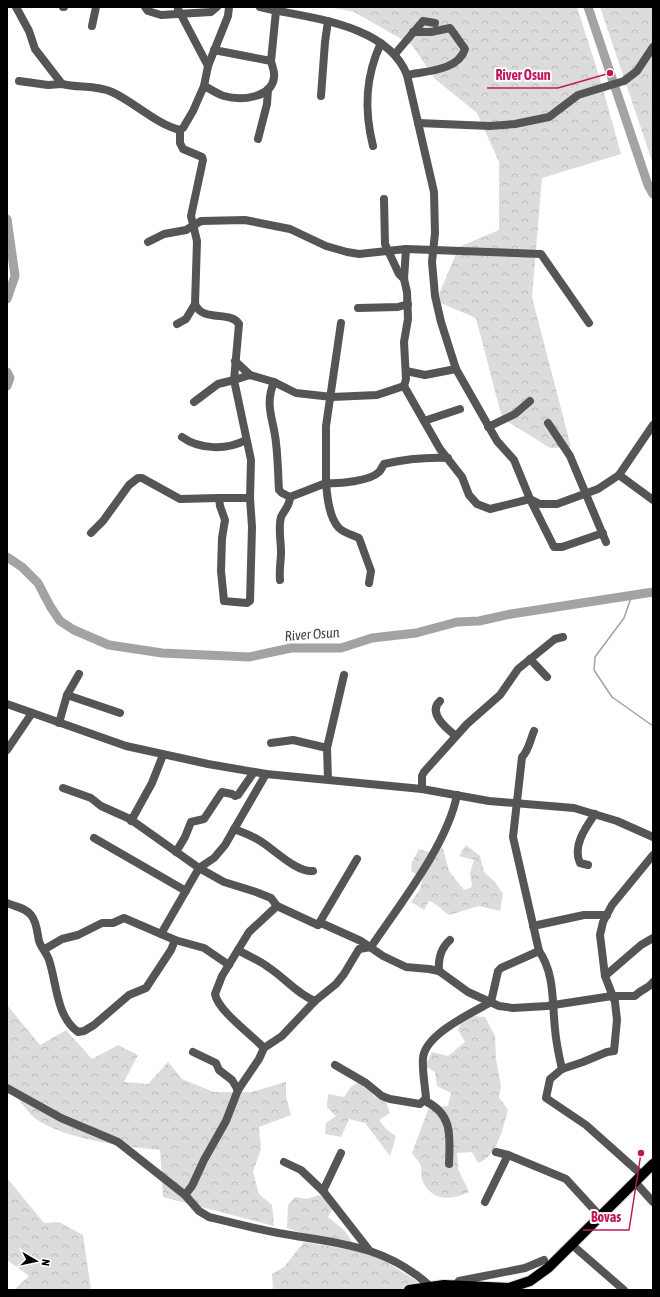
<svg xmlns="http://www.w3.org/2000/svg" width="660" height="1297" viewBox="0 0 660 1297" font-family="'Asap Condensed',sans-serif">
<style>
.forest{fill:url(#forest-crowns)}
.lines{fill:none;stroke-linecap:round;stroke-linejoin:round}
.stream{stroke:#a3a3a3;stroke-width:1.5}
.river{stroke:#a3a3a3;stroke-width:9}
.major-casing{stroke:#dbdbdb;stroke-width:12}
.minor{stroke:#555;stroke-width:8}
.major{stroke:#000;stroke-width:10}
.labels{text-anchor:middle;stroke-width:4;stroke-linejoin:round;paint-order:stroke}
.water-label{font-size:14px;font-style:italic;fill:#444;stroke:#fff}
.leader{fill:none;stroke:#c2185b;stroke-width:1.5}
.callout-dot{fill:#c2185b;stroke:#fff;stroke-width:1.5}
.callout-label{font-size:14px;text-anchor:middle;font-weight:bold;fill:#c2185b;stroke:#fff;stroke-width:4;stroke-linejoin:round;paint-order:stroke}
</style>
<defs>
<pattern id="forest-crowns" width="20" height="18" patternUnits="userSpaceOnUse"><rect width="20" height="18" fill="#dcdcdc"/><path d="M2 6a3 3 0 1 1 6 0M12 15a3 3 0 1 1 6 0" fill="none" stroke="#bbb"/></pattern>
</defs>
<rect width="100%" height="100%" fill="#fff"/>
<g class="forest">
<path d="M328,7h249l24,75 20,72 -79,24 -10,119 39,150 -21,1 -48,-30 -26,-100 -40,-17 23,-54 40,-17v-68l-22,-49 -42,-34 -23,-34 -58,-33z"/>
<path d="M600,7h53v156l-2,-5z"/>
<path d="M466,845l14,11 4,16 11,10 8,12 -3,17 -21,-5 -30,9c-8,-5 -11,-11 -20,-14l-5,9 -13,-8 9,-13 3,-11 -12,-7 1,-9 7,-13 13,4 11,-5 6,23 15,19 8,-3 -2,-14 4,-13 -15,-4z"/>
<path d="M7,1005l33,40 26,-15 26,29 26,-14 20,10 -14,27 24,2 20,-22 14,17 32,13h37l35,-10v15l5,18 -32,12 2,22 -8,23 6,22 13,11 2,21 -111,-29 -3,-47c-36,-4 -94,-10 -124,-31 -11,-8 -16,-23 -29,-27z"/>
<path d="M472,1016l13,1 10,19 1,23 5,27 -2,11 9,13c-5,18 -11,47 -30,53l-6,-11 -15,1 1,16 11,23c-17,8 -36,10 -46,-10 -3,-5 -1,-11 -2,-16 -2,-4 -6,-9 -9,-13l17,-46 19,-1 3,-13 -14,-7 -2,-14 -10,-6 7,-14 16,4 17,-14 -7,-12 3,-8z"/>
<path d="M361,1080l13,16 12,5 4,12 -11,7 7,9 10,7 -6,20 -25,-33 -16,-4 -8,18 -16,-3 1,-11 10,-7 -9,-9 1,-13 16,3 7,-10z"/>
<path d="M7,1178l37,45 15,-1 24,13 8,55h-77l15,-14 -22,-16z"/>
<path d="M320,1195l15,9 -7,13 17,14 9,14 -42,-8 -25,-9 1,-23 7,-8 11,2z"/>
<path d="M304,1242l70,12 44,28 -11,8h-134l-1,-16 12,-7z"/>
</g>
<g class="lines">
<path class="stream" d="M632,595l-8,23 -29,39 -1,13 18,27 41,29"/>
<g class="river">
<path d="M588,7l60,178 5,9"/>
<path d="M7,219l8,57 -8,23"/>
<path d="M7,372l3,6 -3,8"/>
<path d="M7,557l15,10 16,16 12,23 10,15 14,9 35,15 53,8 87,4 42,-9h50l31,-10 44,-5 41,-11 22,-1 32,-7 142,-22"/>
</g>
<defs>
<path id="major" d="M409,1290l35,-5 65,3 21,-7 18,-13 105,-104"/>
</defs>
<use href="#major" class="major-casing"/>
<g class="minor">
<path d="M16,7l13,24 6,18 27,35c16,4 34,1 50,8 22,10 44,32 68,38l3,-2 10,-17 11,-25 4,-20 20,-50 1,-9"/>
<path d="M63,7h1"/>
<path d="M145,7l3,4 13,4 50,-3 6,-5"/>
<path d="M260,7c46,11 127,16 147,68l27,117 1,41 -3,29 3,34 6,26 15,47 41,72 17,19 16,39 10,5h17l41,-15 21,-14 34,-50"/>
<path d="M178,9l30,57"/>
<path d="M92,26l4,-19"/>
<path d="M395,54l28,-33 12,2"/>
<path d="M271,61l5,-50"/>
<path d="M407,75c19,-4 51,-4 58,-26l-15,-21 -19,4h-18"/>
<path d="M19,81l29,4 14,-1"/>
<path d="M204,86c7,3 13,8 20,10 17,5 48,2 50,-19 1,-5 -2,-11 -3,-16l-57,-11"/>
<path d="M321,96l4,-54 3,-21"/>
<path d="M418,123l72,3 25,-2 34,-7 29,-22 46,-14 13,-10 16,-24"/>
<path d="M180,130v13l3,6 19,8 1,3 -12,56 6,25 -2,63c8,19 35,6 44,20l-5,56 16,-5 24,7 22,11 36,4 45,-2 27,-9 2,-7 -2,-37 4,-23 -1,-27 -3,-13 2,-30 135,5 48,69"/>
<path d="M258,139l9,-35 1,-15"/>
<path d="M373,146c-9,-36 -8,-69 8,-103"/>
<path d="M384,199l1,45 14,30 5,5"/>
<path d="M148,242l16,-8 22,-4 15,-9 44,-1 45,9 36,17 21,6 12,2 47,-5"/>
<path d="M358,308l40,-1 10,-3"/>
<path d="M341,323l-15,103v57c13,1 44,-2 53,-11 2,-2 3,-5 5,-8 22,-5 42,-7 64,-6"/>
<path d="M177,324l9,-5 9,-15"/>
<path d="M235,361l15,14"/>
<path d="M406,371l19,4 31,-6"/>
<path d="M274,382c-10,24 0,38 2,61 2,16 2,31 3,47l3,3 8,4c0,9 -6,13 -9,20 -3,11 0,23 0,35 0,9 -2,18 -1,28"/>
<path d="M404,386l36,63 22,28 7,18 8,9 13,5 40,-10 24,48h8l41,-14"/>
<path d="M194,402l24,-18 16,-4 17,80 -1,38h-31l1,8 5,14 -3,18 -1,33 3,30 23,2 3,-2 2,-74 -2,-29"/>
<path d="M424,421l36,-12"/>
<path d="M548,423l22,33 36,86"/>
<path d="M488,427l27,-13 15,-13"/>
<path d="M182,437c18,13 45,13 64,3"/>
<path d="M619,475l34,25"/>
<path d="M290,497l36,-14c1,13 3,35 13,45 5,5 14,7 20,10l12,33 -2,12"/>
<path d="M91,533l12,-12 26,-36 9,-7h4l38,21 39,-1"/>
<path d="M530,659l17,18"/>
<path d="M67,695l53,18"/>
<path d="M440,701c-13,12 7,28 16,35"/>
<path d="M7,704l119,42 82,18 58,10 156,15 67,12 85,7 43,13 36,16"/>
<path d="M59,723l8,-28 12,-21"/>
<path d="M534,731c-4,9 -5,19 -12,26l-9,80 26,114c16,23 13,51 16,78 1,13 4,27 7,40"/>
<path d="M271,743l22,-3 34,8"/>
<path d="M7,750l25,-37"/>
<path d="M328,779l-1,-31 17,-73"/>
<path d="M63,788l28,10 10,8 29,13 69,49 25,14 32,10 15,6 6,8 41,19 3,-2 40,18 22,15 23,11 23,2 10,2 29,21 31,14 14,2 34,-2 65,-10h23c5,-6 13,-7 18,-14"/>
<path d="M422,789v-13l2,-4 43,-48 33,-29 18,-26 37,-30 8,-2"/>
<path d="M131,821l21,-38 11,-28"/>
<path d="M234,829c8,3 16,6 23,10 15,8 39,34 56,32"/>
<path d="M94,838l92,53"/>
<path d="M176,852l9,-15 6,-15 13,-3 18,-27 10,2 3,2 3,-1 16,-23"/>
<path d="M588,865l-8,-2c-8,-17 6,-36 15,-49"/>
<path d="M7,903c8,4 18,4 24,12 6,7 6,17 8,26 2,7 8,12 10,19 8,24 7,56 29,72l6,-1 10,-6 35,-30 17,-7 25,-38 4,-10"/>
<path d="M318,925l39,-66"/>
<path d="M533,926l51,-11h23"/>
<path d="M161,934l38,-66 15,-10 11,-13 41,-71"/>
<path d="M45,949l17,-10 16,-4 24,-12h11l11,-5 51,22 29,8 25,17"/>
<path d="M238,950c10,6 21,10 30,17 17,11 29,27 47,34"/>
<path d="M439,971c-1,-12 2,-23 11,-31"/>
<path d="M605,976l36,-31 12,-7"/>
<path d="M264,1048c-12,-13 -46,-37 -49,-54l7,-18 27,-44 28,-26"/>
<path d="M193,1052l23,11 3,7 13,10 6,10"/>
<path d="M335,1065l31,18 16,13 8,3 30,5 6,-6c-1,-13 -4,-27 -3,-40 2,-24 49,-45 68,-56l7,-31 3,-3 38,-17"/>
<path d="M7,1088l54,30 57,24 67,53 14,16 10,6c28,7 58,15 87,19 52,8 93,13 134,50"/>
<path d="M425,1101c28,13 25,35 24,63"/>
<path d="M496,1152l12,3 58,24 33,36"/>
<path d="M284,1162l17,8 22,21 46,59"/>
<path d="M642,1175l-56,-50 -40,-27 4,-19 12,-10 21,-7 24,-10 7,-1 3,-31 -2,-18 -10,-26 -5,-41 3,-13 9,-17 41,-50"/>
<path d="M635,1182l18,20"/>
<path d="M323,1191l18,-38"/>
<path d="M185,1195l7,-9 12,-26 22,-39 12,-31 21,-31 5,-11 18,-12 33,-35 21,-17 8,-10 15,-25 12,-2c29,-43 76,-102 86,-152"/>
<path d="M485,1202l23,-47"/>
<path d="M571,1244l53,46"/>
<path d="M455,1286l4,-5 66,-13 19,-8"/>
</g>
<use href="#major" class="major"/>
</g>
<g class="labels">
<g class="water-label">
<text transform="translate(312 634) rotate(-4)" y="5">River Osun</text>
</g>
</g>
<path class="leader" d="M610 73L558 88H487M641 1153L629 1230H583"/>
<g class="callout-dot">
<circle cx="610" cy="73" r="4"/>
<circle cx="641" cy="1153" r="4"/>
</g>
<g class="callout-label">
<text x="523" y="80">River Osun</text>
<text x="606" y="1222">Bovas</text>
</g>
<rect width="660" height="1297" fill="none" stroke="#000000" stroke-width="16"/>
<g transform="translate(36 1261) rotate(99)" stroke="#ffffff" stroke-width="3" paint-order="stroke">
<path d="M0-3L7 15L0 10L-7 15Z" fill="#000000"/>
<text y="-6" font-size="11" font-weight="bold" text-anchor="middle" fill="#000000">N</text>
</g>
</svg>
